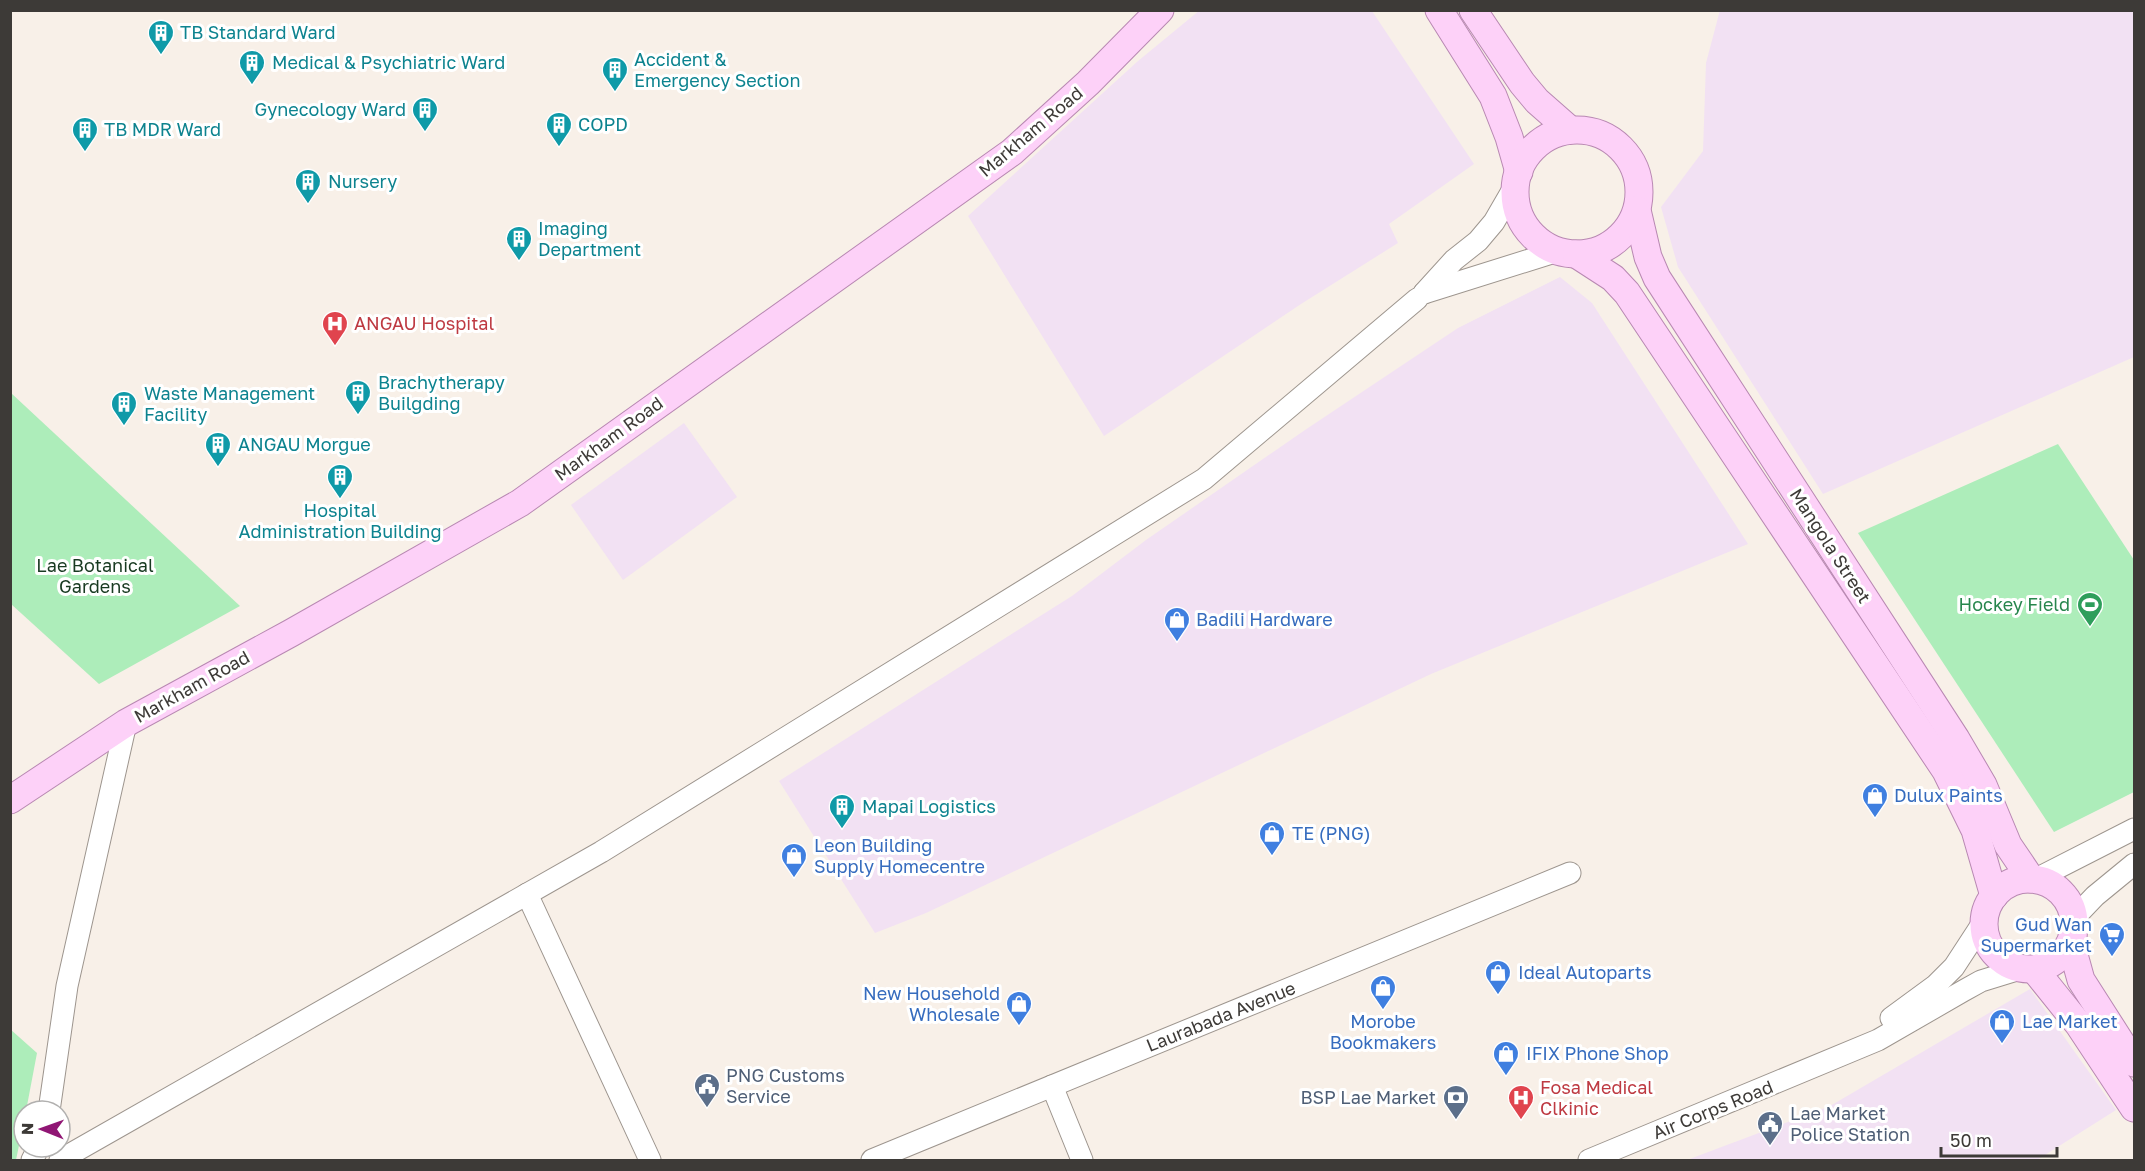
<svg xmlns="http://www.w3.org/2000/svg" width="2145" height="1171" viewBox="0 0 2145 1171" font-family="'Golos Text',sans-serif">
<style>
.commercial{fill:#f2e1f3}
.green{fill:#adedba}
.lines{fill:none;stroke-linecap:round;stroke-linejoin:round}
.minor-casing{stroke:#9d958e;stroke-width:23}
.major-casing{stroke:#b888b2;stroke-width:29}
.minor{stroke:#fff;stroke-width:21}
.major{stroke:#fdd1f8;stroke-width:27}
.labels{text-anchor:middle;stroke-width:6;stroke-linejoin:round;paint-order:stroke}
.culture-label{font-size:18px;fill:#0d838f;stroke:#fff;text-anchor:start}
.street-label{font-size:18px;fill:#3d3a37;stroke:#fff}
.health-label{font-size:18px;fill:#be3a42;stroke:#fff;text-anchor:start}
.park-label{font-size:18px;fill:#183a21;stroke:#fff}
.leisure-label{font-size:18px;fill:#27864d;stroke:#fff;text-anchor:end}
.shop-label{font-size:18px;fill:#366cbe;stroke:#fff;text-anchor:start}
.service-label{font-size:18px;fill:#4e5e75;stroke:#fff;text-anchor:start}
</style>
<rect width="100%" height="100%" fill="#f8f0e8"/>
<g class="commercial">
<path d="M1200,10l172,1 102,153 -85,60 9,19 -97,61 -197,132 -136,-220 170,-155z"/>
<path d="M1720,10l414,1v346l-311,137 -145,-227 -17,-60 42,-56 3,-88z"/>
<path d="M1560,277l32,26 156,241 -317,130 -505,239 -51,20 -96,-152 293,-185 74,-56 159,-110 153,-102z"/>
<path d="M684,423l53,74 -114,83 -52,-75z"/>
<path d="M2030,989l86,121 -79,50h-350l143,-54z"/>
</g>
<g class="green">
<path d="M10,393h1l229,213 -141,78 -88,-80z"/>
<path d="M2058,444l76,116v232l-80,40 -196,-299z"/>
<path d="M10,1029l27,24 -11,58h-2v10l-8,39h-6z"/>
</g>
<g class="lines">
<defs>
<g id="minor">
<path d="M1424,293l30,-33 24,-19 16,-19 22,-38"/>
<path d="M1424,293l134,-42"/>
<path d="M2036,879l98,-50"/>
<path d="M527,894l123,266"/>
<path d="M2074,918l21,-22 39,-32"/>
<path d="M1891,1018l45,-33 18,-18 30,-46"/>
<path d="M1052,1086l30,74"/>
<path d="M49,1111l18,-125 59,-263"/>
<path d="M32,1160l7,-13"/>
<path d="M60,1160l541,-308 603,-373 213,-180"/>
<path d="M872,1160l698,-287"/>
<path d="M1589,1160l289,-120 85,-49 18,-10 39,-12"/>
</g>
<g id="major">
<path d="M1439,10l54,86 16,41 10,35"/>
<path d="M1473,10l49,73 15,18 33,29"/>
<circle cx="1577" cy="192" r="62"/>
<path d="M1637,210l11,47 9,21 299,461 27,46 25,60 23,34"/>
<path d="M1576,254l37,24 14,15 319,478 29,59 19,66"/>
<path d="M10,800l116,-77 165,-90 229,-130 492,-351 76,-69 72,-73"/>
<circle cx="2029" cy="924" r="45"/>
<path d="M2073,935v16l8,29 53,83"/>
<path d="M2034,969l45,56 55,83"/>
</g>
</defs>
<use href="#minor" class="minor-casing"/>
<use href="#major" class="major-casing"/>
<use href="#minor" class="minor"/>
<use href="#major" class="major"/>
</g>
<defs>
<symbol id="building-pin" viewBox="-11 -11 22 30"><path d="M0 17L-7.5 6A9.5 9.5 0 1 1 7.5 6Z" fill="#0f9aa8" stroke="#fff"/><path d="M-4-6H4V6H1V3H-1V6H-4ZM-2.5-4.3h1.7v1.8h-1.7ZM.8-4.3h1.7v1.8H.8ZM-2.5-1h1.7V.8h-1.7ZM.8-1h1.7V.8H.8Z" fill="#fff"/></symbol>
<symbol id="hospital-pin" viewBox="-11 -11 22 30"><path d="M0 17L-7.5 6A9.5 9.5 0 1 1 7.5 6Z" fill="#e0444e" stroke="#fff"/><path d="M-5-5h3v3.5h4V-5h3V5h-3V1.5h-4V5h-3Z" fill="#fff"/></symbol>
<symbol id="stadium-pin" viewBox="-11 -11 22 30"><path d="M0 17L-7.5 6A9.5 9.5 0 1 1 7.5 6Z" fill="#2e9e5b" stroke="#fff"/><path d="M0-5a6.5 5 0 1 0 0 10a6.5 5 0 1 0 0-10ZM-3.5-1.8h7v3.6h-7Z" fill="#fff"/></symbol>
<symbol id="shop-pin" viewBox="-11 -11 22 30"><path d="M0 17L-7.5 6A9.5 9.5 0 1 1 7.5 6Z" fill="#3f7fe0" stroke="#fff"/><path d="M-5-2.5h2.3a2.7 3.5 0 0 1 5.4 0H5L5.5 6h-11ZM-1.5-2.5h3a1.5 2.3 0 0 0-3 0Z" fill="#fff"/></symbol>
<symbol id="supermarket-pin" viewBox="-11 -11 22 30"><path d="M0 17L-7.5 6A9.5 9.5 0 1 1 7.5 6Z" fill="#3f7fe0" stroke="#fff"/><path d="M-6-5.5h2.5l.6 2H6L4.5 2H-2.5L-4.4-4H-6ZM-1.5 3.2a1.3 1.3 0 1 0 .1 0ZM3 3.2a1.3 1.3 0 1 0 .1 0Z" fill="#fff"/></symbol>
<symbol id="civic-pin" viewBox="-11 -11 22 30"><path d="M0 17L-7.5 6A9.5 9.5 0 1 1 7.5 6Z" fill="#5c6f8a" stroke="#fff"/><path d="M-.6-6.5H3V-4.5H.6V-3L4-1V1h2V6H-6V1h2V-1L-.6-3ZM-1.2 2.5V6h2.4V2.5Z" fill="#fff"/></symbol>
<symbol id="bank-pin" viewBox="-11 -11 22 30"><path d="M0 17L-7.5 6A9.5 9.5 0 1 1 7.5 6Z" fill="#5c6f8a" stroke="#fff"/><path d="M-6-4H6V4H-6ZM0-2.3a2.3 2.3 0 1 0 0 4.6a2.3 2.3 0 1 0 0-4.6Z" fill="#fff"/></symbol>
</defs>
<g fill-rule="evenodd">
<use href="#building-pin" x="146" y="18" width="30" height="40"/>
<use href="#building-pin" x="237" y="48" width="30" height="40"/>
<use href="#building-pin" x="600" y="55" width="30" height="40"/>
<use href="#building-pin" x="410" y="95" width="30" height="40"/>
<use href="#building-pin" x="544" y="110" width="30" height="40"/>
<use href="#building-pin" x="70" y="115" width="30" height="40"/>
<use href="#building-pin" x="293" y="167" width="30" height="40"/>
<use href="#building-pin" x="504" y="224" width="30" height="40"/>
<use href="#hospital-pin" x="320" y="309" width="30" height="40"/>
<use href="#building-pin" x="343" y="378" width="30" height="40"/>
<use href="#building-pin" x="109" y="389" width="30" height="40"/>
<use href="#building-pin" x="203" y="430" width="30" height="40"/>
<use href="#building-pin" x="325" y="462" width="30" height="40"/>
<use href="#stadium-pin" x="2075" y="590" width="30" height="40"/>
<use href="#shop-pin" x="1162" y="605" width="30" height="40"/>
<use href="#shop-pin" x="1860" y="781" width="30" height="40"/>
<use href="#building-pin" x="827" y="792" width="30" height="40"/>
<use href="#shop-pin" x="1257" y="819" width="30" height="40"/>
<use href="#shop-pin" x="779" y="841" width="30" height="40"/>
<use href="#supermarket-pin" x="2097" y="920" width="30" height="40"/>
<use href="#shop-pin" x="1483" y="958" width="30" height="40"/>
<use href="#shop-pin" x="1368" y="973" width="30" height="40"/>
<use href="#shop-pin" x="1004" y="989" width="30" height="40"/>
<use href="#shop-pin" x="1987" y="1007" width="30" height="40"/>
<use href="#shop-pin" x="1491" y="1039" width="30" height="40"/>
<use href="#civic-pin" x="692" y="1071" width="30" height="40"/>
<use href="#bank-pin" x="1441" y="1083" width="30" height="40"/>
<use href="#hospital-pin" x="1506" y="1083" width="30" height="40"/>
<use href="#civic-pin" x="1755" y="1109" width="30" height="40"/>
</g>
<g class="labels">
<g class="culture-label">
<text x="180" y="39">TB Standard Ward</text>
<text x="634" y="66">Accident &amp;<tspan x="634" dy="21">Emergency Section</tspan></text>
<text x="272" y="69">Medical &amp; Psychiatric Ward</text>
<text x="406" y="116" text-anchor="end">Gynecology Ward</text>
<text x="578" y="131">COPD</text>
<text x="104" y="136">TB MDR Ward</text>
<text x="328" y="188">Nursery</text>
<text x="538" y="235">Imaging<tspan x="538" dy="21">Department</tspan></text>
<text x="378" y="389">Brachytherapy<tspan x="378" dy="21">Builgding</tspan></text>
<text x="144" y="400">Waste Management<tspan x="144" dy="21">Facility</tspan></text>
<text x="238" y="451">ANGAU Morgue</text>
<text x="340" y="517" text-anchor="middle">Hospital<tspan x="340" dy="21">Administration Building</tspan></text>
<text x="862" y="813">Mapai Logistics</text>
</g>
<g class="street-label">
<text transform="translate(1031 132) rotate(-40)" y="6">Markham Road</text>
<text transform="translate(609 439) rotate(-36)" y="6">Markham Road</text>
<text transform="translate(1830 546) rotate(57)" y="6">Mangola Street</text>
<text transform="translate(192 687) rotate(-29)" y="6">Markham Road</text>
<text transform="translate(1221 1017) rotate(-22)" y="6">Laurabada Avenue</text>
<text transform="translate(1713 1110) rotate(-22)" y="6">Air Corps Road</text>
</g>
<g class="health-label">
<text x="354" y="330">ANGAU Hospital</text>
<text x="1540" y="1094">Fosa Medical<tspan x="1540" dy="21">Clkinic</tspan></text>
</g>
<g class="park-label">
<text x="95" y="572">Lae Botanical<tspan x="95" dy="21">Gardens</tspan></text>
</g>
<g class="leisure-label">
<text x="2070" y="611">Hockey Field</text>
</g>
<g class="shop-label">
<text x="1196" y="626">Badili Hardware</text>
<text x="1894" y="802">Dulux Paints</text>
<text x="1292" y="840">TE (PNG)</text>
<text x="814" y="852">Leon Building<tspan x="814" dy="21">Supply Homecentre</tspan></text>
<text x="2092" y="931" text-anchor="end">Gud Wan<tspan x="2092" dy="21">Supermarket</tspan></text>
<text x="1518" y="979">Ideal Autoparts</text>
<text x="1000" y="1000" text-anchor="end">New Household<tspan x="1000" dy="21">Wholesale</tspan></text>
<text x="1383" y="1028" text-anchor="middle">Morobe<tspan x="1383" dy="21">Bookmakers</tspan></text>
<text x="2022" y="1028">Lae Market</text>
<text x="1526" y="1060">IFIX Phone Shop</text>
</g>
<g class="service-label">
<text x="726" y="1082">PNG Customs<tspan x="726" dy="21">Service</tspan></text>
<text x="1436" y="1104" text-anchor="end">BSP Lae Market</text>
<text x="1790" y="1120">Lae Market<tspan x="1790" dy="21">Police Station</tspan></text>
</g>
</g>
<rect width="2145" height="1171" fill="none" stroke="#3d3a37" stroke-width="24"/>
<g transform="translate(42 1129) rotate(271)"><circle r="28" fill="#ffffff" stroke="#b1b0af" stroke-width="1.5"/>
<path d="M0-4.5L10 22L0 15L-10 22Z" fill="#901674"/>
<text y="-9" font-size="16" font-weight="bold" text-anchor="middle" fill="#3d3a37">N</text>
</g>
<path d="M1941 1147v9h116v-9" fill="none" stroke="#3d3a37" stroke-width="3"/>
<text x="1950" y="1147" font-size="18" fill="#3d3a37" stroke="#ffffff" stroke-width="4.5" paint-order="stroke">50 m</text>
</svg>
